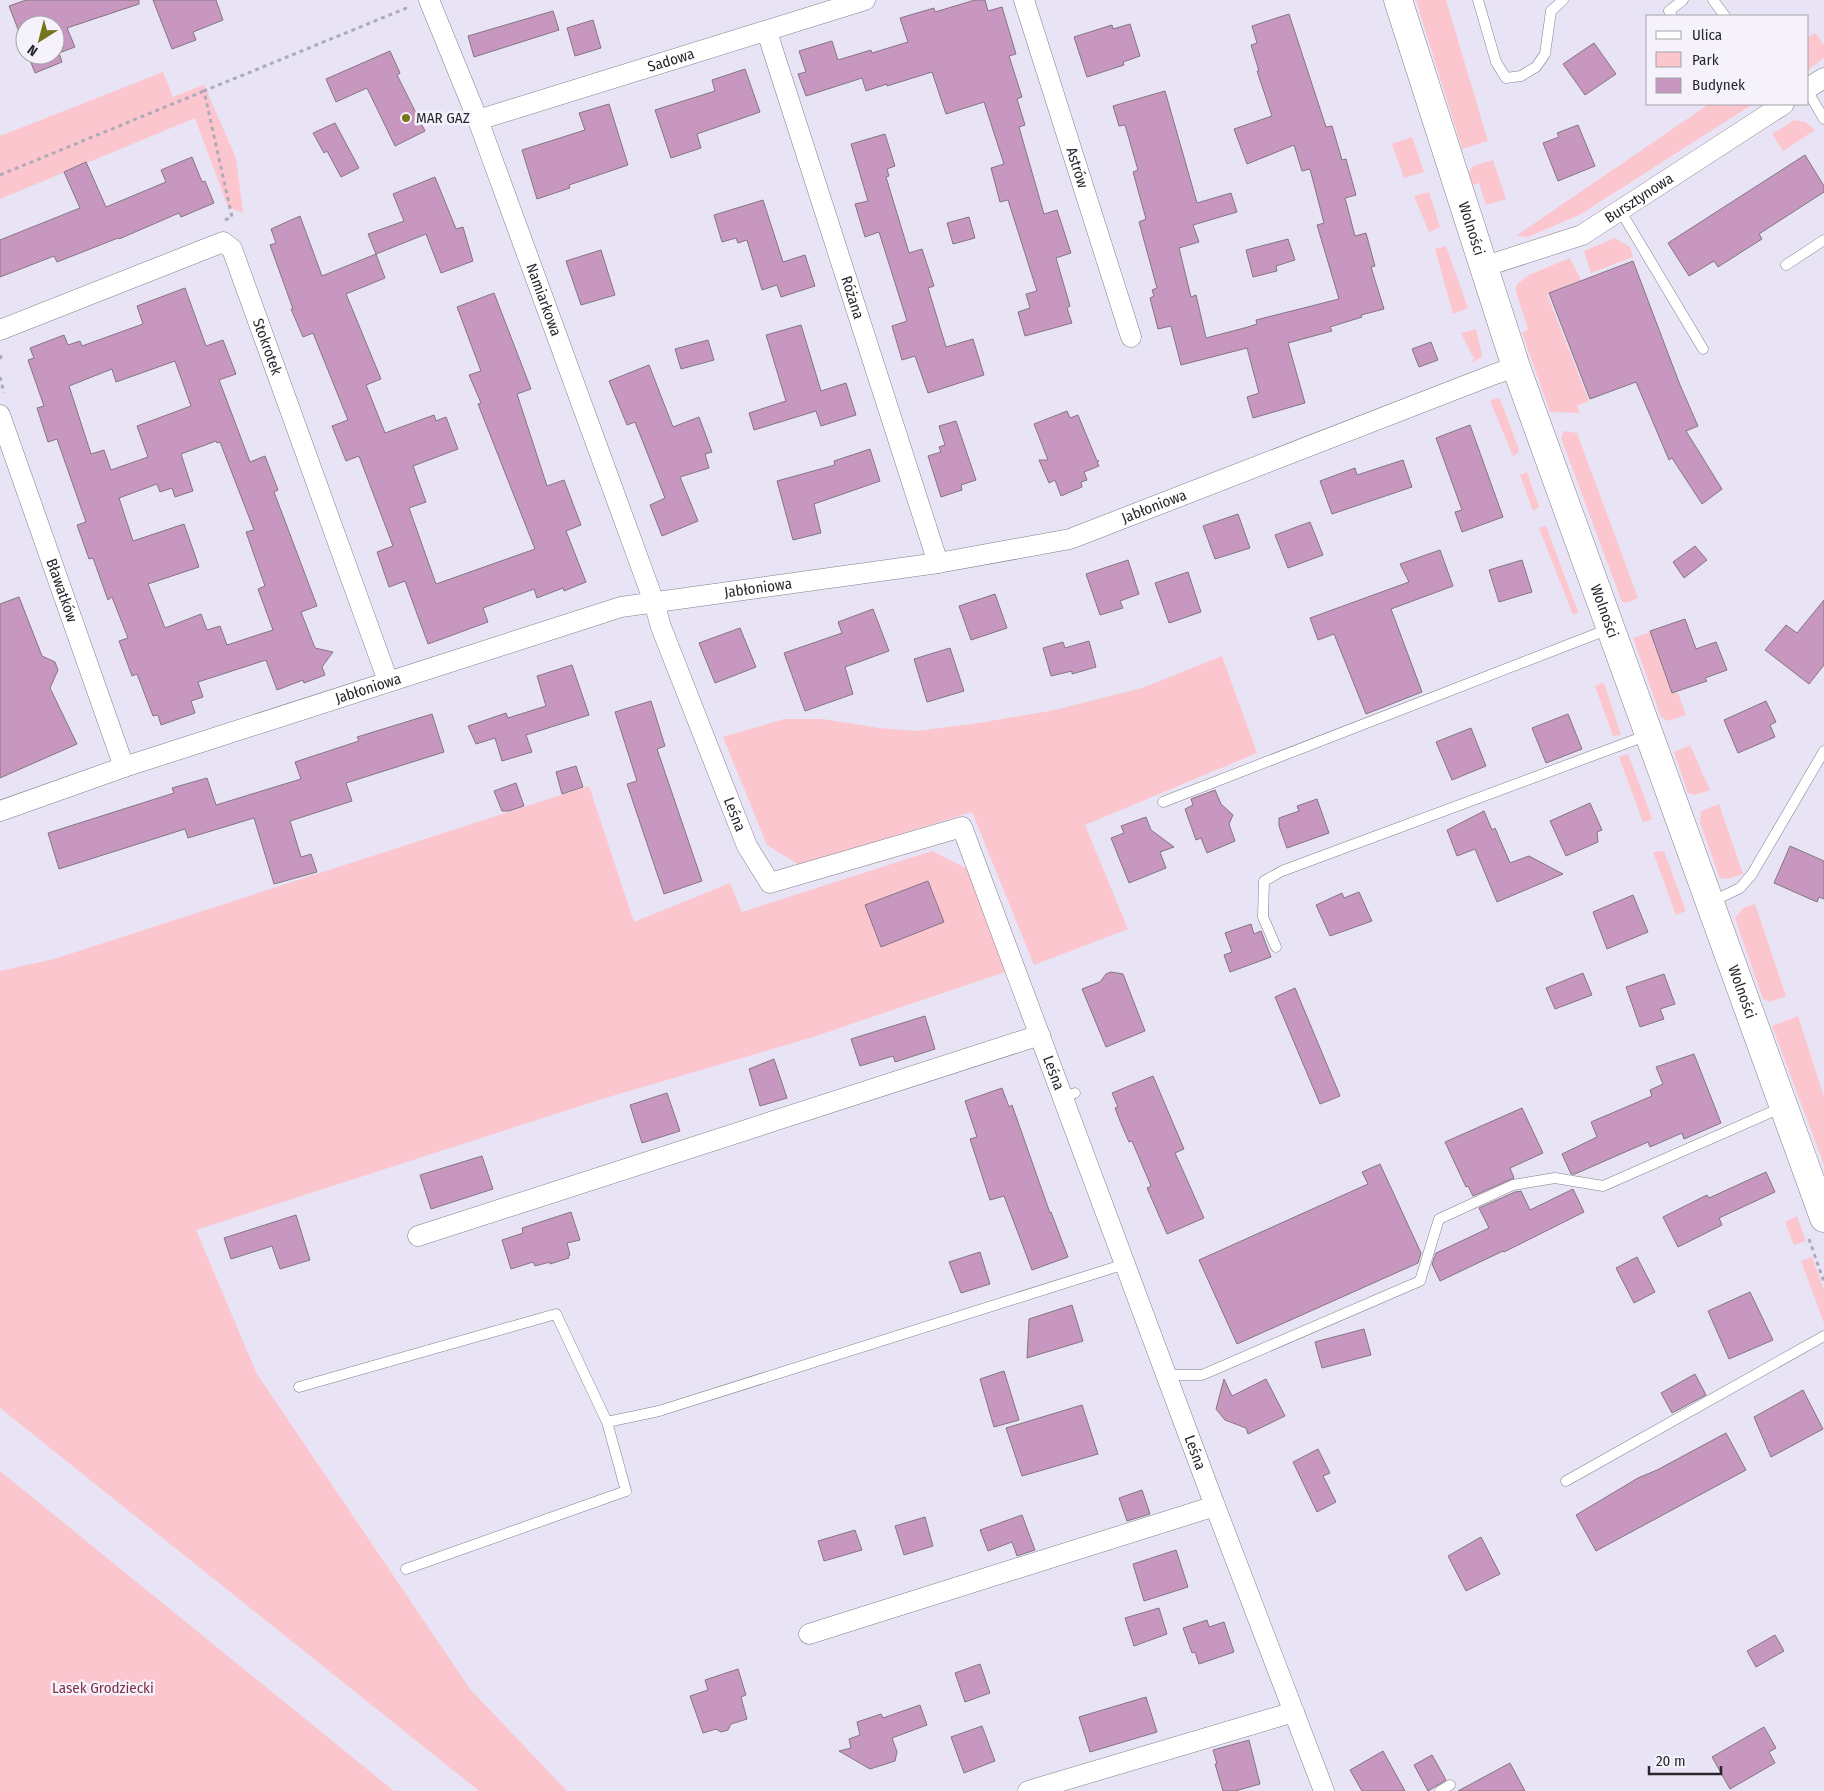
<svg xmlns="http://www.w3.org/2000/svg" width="1824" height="1791" viewBox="0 0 1824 1791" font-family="'Fira Sans Condensed',sans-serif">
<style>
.green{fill:#fcc6cf}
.building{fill:#c897c0;stroke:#837681;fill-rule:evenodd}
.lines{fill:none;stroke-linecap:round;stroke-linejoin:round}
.lane-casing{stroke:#827e8d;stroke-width:11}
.street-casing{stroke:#827e8d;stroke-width:21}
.secondary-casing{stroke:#827e8d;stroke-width:29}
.path{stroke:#aeaab8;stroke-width:3;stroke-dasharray:4 4;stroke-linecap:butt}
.lane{stroke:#fff;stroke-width:10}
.street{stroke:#fff;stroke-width:20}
.secondary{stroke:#fff;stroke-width:28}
.poi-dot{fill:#75751b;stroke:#f5f2fc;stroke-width:2}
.labels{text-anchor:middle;stroke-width:5;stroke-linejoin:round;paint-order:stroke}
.street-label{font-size:15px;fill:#29272d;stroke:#f5f2fc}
.poi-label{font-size:15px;fill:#29272d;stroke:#f5f2fc;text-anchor:start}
.park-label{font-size:15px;fill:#813247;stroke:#f5f2fc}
</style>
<rect width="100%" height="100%" fill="#e8e4f5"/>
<g class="green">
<path d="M1416,0h30l42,141 -26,8z"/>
<path d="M1815,33l9,12v13l-16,12v-33z"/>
<path d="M163,72l10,25 31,-12 32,73 7,55 -15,-6 -33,-89 -195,81v-63z"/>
<path d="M1709,104h44l-172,110 -53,23 -12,-1z"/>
<path d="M1794,120l11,2 10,8 -32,21 -11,-17z"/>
<path d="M1412,137l12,35 -20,6 -12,-34z"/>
<path d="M1493,160l13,39 -20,6 -7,-22 -6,2 -4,-12 4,-7z"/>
<path d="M1429,192l11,35 -11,5 -15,-36z"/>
<path d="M1615,238l15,9 3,10 -42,16 -7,-22z"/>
<path d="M1446,246l22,62 -15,6 -18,-65z"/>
<path d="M1570,258l11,22 -34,14 42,107 -12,5 3,7 -30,-1 -28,-79 6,-4 -12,-37v-7l13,-10z"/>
<path d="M1476,329l6,25 -1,4 -11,5 4,-4 -13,-26z"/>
<path d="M1497,398l3,1 19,51 -1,3 -5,3 -23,-55z"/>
<path d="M1564,431l13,2 61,165 -12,5 -4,-1 -61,-164z"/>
<path d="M1527,472l12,35 -6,4 -13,-36z"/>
<path d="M1546,526l32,86 -5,3 -34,-87z"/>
<path d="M1650,632l22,61h6l8,22 -18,6 -7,-4 -28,-79z"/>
<path d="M1222,656l35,97 -172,72 43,104 -94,36 -62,-153 -173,53 -32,-20 -44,-108 61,-18h39l56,9 37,3 63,-8 76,-13 87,-22z"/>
<path d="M1602,683h2l17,52 -8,1 -18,-50z"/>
<path d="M1690,745l20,45 -15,5 -7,-2 -14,-41z"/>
<path d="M1628,754l24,64 -2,2 -7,2 -24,-65z"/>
<path d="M589,786l45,136 96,-39 12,29 190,-61 36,18 40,102 -198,67 -208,61 -406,131 61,144 213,315 97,102h-88l-479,-383v-437l54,-12z"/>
<path d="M1719,804l24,70 -16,5 -7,-1 -20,-55 1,-12z"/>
<path d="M1664,851l22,60 -10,4 -23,-63z"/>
<path d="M1755,904l31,92 -16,6 -7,-3 -28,-81 8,-10z"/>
<path d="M1798,1016l26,81v68l-52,-139z"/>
<path d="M1797,1216l9,25 -12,4 -9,-23z"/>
<path d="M1812,1257l12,33v33l-23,-62z"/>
<path d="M0,1471l394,320h-394z"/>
</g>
<g class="building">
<path d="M26,0h113v4l-72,24 8,19 -16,6 3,9 -27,11 -7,-18h27v-30h-30v22l-16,-41z"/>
<path d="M153,0h63l7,20 -30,12 3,8 -24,9z"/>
<path d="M975,0h10l3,11 14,-4 14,47 -7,2 13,41 -5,2 8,26 -6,2 25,87 13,-4 14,43 -15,5 14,48 -3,2 5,15 -47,13 -7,-24 12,-4 -4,-14 11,-3 -29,-91 -8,2 -9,-34 13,-4 -20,-62 -38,12 -14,-42 -45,14v-2l-21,7 -4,-13 -56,18 -8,-22 8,-2 -7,-21 33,-10 6,19 33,-10 1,3 36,-11 -8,-24 34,-10 1,4z"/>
<path d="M553,11l6,19 -85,27 -6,-21z"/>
<path d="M1289,14l37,113 6,-1 10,34 4,-1 10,36 -11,3 10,38 11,-3 9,33 -4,1 13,42 -23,6 1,2 -32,10 2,4 -44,12 17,60 -52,15 -6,-21 12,-4 -12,-45 -66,17 -10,-39 -13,3 -8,-31 4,-2 -2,-6 5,-2 -18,-66 7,-3 -13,-47 5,-2 -13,-45 -6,1 -6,-20 52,-15 32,112 34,-10 6,19 -44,13 6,17 -20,6 12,49 5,-2 10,43 42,-11 9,-3 -1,-4 83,-21 -22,-74 7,-2 -14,-54 -8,2 -8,-26 -47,19 -13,-35 38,-13 -15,-45h2l-8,-26 6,-2 -5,-17z"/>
<path d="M593,20l8,28 -26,8 -8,-28z"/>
<path d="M1130,24l10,32 -17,6 1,3 -37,12 -13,-40 38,-12 1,4z"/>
<path d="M1594,43l22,31 -31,21 -22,-31z"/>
<path d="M390,51l10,22 -3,2 28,56 -30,15 -28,-58 -31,14 -10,-23z"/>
<path d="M745,69l15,43 -63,22 4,14 -30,10 -16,-48 60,-19 -3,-11z"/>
<path d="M609,104l19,61 -59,20 1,3 -33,11 -15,-49 63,-20 -6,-17z"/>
<path d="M335,123l24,45 -18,9 -14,-26 -3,2 -11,-20z"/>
<path d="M1578,125l17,41 -37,15 -15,-38 16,-6 -2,-4z"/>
<path d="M885,134l10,32 -8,3 2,7 -3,1 23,76 13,-4 12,37 -6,2 18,59 27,-8 11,36 -56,18 -13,-37 -13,4 -10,-34 15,-5 -28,-89 -14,5 -10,-33 13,-3 -17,-57z"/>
<path d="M1805,155l19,31v6l-65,42 3,5 -44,28 -4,-6 -25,15 -21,-33z"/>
<path d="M192,157l10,25 3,-1 9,22 -33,14 -2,-4 -60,26 -1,-1 -61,24 -3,-6 -54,21v-37l80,-32 -16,-36 22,-10 20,45 60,-25 -5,-12z"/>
<path d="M435,177l21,52 7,-2 10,34 -32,12 -15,-39 -50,20 -8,-20 36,-13 -11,-27z"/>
<path d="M763,200l20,62 22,-7 10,31 -34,11 -4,-12 -15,5 -15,-50 -9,3 -2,-5 -14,4 -8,-27z"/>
<path d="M300,216l22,60 54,-22 9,24 -39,16 35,85 -15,6 19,48 49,-18 2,6 10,-4 12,32 -45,17 13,36 -17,6 27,76 99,-35 -57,-145 3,-1 -12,-28 12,-4 -24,-64 37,-14 37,96 -14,5 30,92 17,-6 17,45 -15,6 20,51 -22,9 -1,-3 -26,10 -3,-9 -51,19 5,14 -60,22 -23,-63 -16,6 -12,-35 16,-6 -34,-90 -13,5 -14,-35 16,-6 -35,-87 -10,4 -12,-28h2l-23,-64 6,-2 -5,-14z"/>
<path d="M969,217l6,21 -22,6 -6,-21z"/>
<path d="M1288,239l7,21 -19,6 1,5 -24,6 -7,-27z"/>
<path d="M601,250l14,45 -34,10 -15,-44z"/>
<path d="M1633,261l47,124 18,41 -12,5 36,58 -20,15 -30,-46 -3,2 -33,-78 -46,17 -41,-106z"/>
<path d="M185,288l21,58 17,-6 13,34 -17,6 31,82 15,-6 13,34 -4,2 43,114 -16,6 14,36 18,4 -11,15 3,8 -21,8 -1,-3 -26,10 -11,-30 -68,22 5,15 -12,4 4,12 -34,12 -3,-10 -5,1 -16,-42 -5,2 -13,-35 9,-3 -16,-41 -4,3 -15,-42 -4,1 -12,-34 9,-3 -29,-83 -9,3 -11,-34 7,-2 -16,-46 6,-2 -4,-10 34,-13 4,10 12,-4 2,5 61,-22 -6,-18zM175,361l16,45 -54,20 11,31 -37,13 -7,-20 -13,4 -22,-68 43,-17 4,13zM216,441l1,2 3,-1 34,88 -8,2 19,54 -7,3 15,41 -46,15 -7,-19 -13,4 -6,-16 -36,14 -17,-44 51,-17 -10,-29 -5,-14 -51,17 -14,-43 38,-14 3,8 12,-4 3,9 18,-6 -12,-37z"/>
<path d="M801,325l20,66 25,-8 10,32 -35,11 -5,-15 -62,19 -5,-17 37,-12 -20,-66z"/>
<path d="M708,340l6,20 -33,9 -6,-20z"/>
<path d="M1431,342l7,18 -19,7 -7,-18z"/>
<path d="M649,365l24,62 26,-10 13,35 -7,2 4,14 -29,9 18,44 -36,15 -12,-31 15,-7 -30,-76 -8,3 -18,-44z"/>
<path d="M1067,411l3,7 8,-3 19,46h2l-2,1 2,4 -15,6 3,8 -6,2 1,5 -21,9 -6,-16 -6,3 -10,-23h9l-14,-36z"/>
<path d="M956,421l20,59 -15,5 1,5 -21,7 -13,-41 13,-4 -2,-5 6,-2 -6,-19z"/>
<path d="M1470,425l33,92 -41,15 -7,-20 7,-2 -26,-72z"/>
<path d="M870,449l10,32 -66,23 7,29 -28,7 -16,-59 58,-16 -1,-4z"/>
<path d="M1403,460l9,27 -80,27 -12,-33 35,-13 2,7z"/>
<path d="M1238,514l12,34 -35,11 -12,-33z"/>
<path d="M1310,522l13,33 -35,13 -13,-33z"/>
<path d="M1695,546l12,14 -23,18 -11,-16z"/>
<path d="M1440,550l13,36 -62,23 31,83 -56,22 -32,-80 -16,6 -8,-22 99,-36 -9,-18z"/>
<path d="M1128,560l11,34 -19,7 3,7 -23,7 -14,-41z"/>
<path d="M1522,560l10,32 -33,10 -10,-32z"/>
<path d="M1188,572l13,40 -32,11 -14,-40z"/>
<path d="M995,594l12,34 -36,12 -12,-34z"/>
<path d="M19,597l23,59 13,6 3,8 -8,18 27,56 -77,34v-174z"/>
<path d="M1824,600v65l-15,19 -44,-34 21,-25 11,8z"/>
<path d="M873,609l16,42 -44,16 8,27 -48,17 -21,-58 58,-20 -4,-11z"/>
<path d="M1685,619l11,30 20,-7 11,28 -22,8 2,3 -35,12 -22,-62z"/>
<path d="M740,628l16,39 -41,16 -16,-40z"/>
<path d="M1089,641l7,26 -24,7v-3l-21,5 -8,-28 20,-6 2,6z"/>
<path d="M950,648l14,43 -37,11 -13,-43z"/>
<path d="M572,665l17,50 -63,20 6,17 -30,9 -7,-23 -19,6 -8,-18 38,-13 2,5 38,-12 -9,-30z"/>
<path d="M651,701l14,45 -8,3 45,132 -38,13 -37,-110 10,-3 -22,-69z"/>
<path d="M1766,701l10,21 -6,3 5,12 -37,16 -14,-33z"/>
<path d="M432,714l12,38 -98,31 6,18 -62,20 11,36 10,-3 6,18 -43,12 -20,-66 -66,20 -3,-9 -126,40 -11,-36 126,-40 -2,-5 35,-10 9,27 85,-26 -6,-17 64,-21 -2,-4z"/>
<path d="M1568,714l14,35 -36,14 -14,-35z"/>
<path d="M1471,728l15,38 -34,14 -16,-38z"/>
<path d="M576,766l7,21 -21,7 -6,-22z"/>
<path d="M516,783l8,23 -15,5h-7l-8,-20z"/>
<path d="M1215,790l6,14 12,11 -4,9 6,17 -28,12 -6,-15 -5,2 -11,-31 8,-4 -2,-6z"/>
<path d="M1317,799l12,34 -42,15 -8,-22v-8l20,-7 -2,-5z"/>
<path d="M1590,803l12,27 -5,2 1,10 -32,14 -16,-35z"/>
<path d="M1484,811l8,19 3,-2 15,35 19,-7 34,18 -66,28 -22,-53 -18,7 -10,-26z"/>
<path d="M1146,817l5,13 23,17 -14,5 6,16 -37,15 -18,-45 13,-5 -3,-7z"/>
<path d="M1790,846l34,15v38l-5,-2 -2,5 -43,-19z"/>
<path d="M928,881l16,41 -63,25 -16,-42z"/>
<path d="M1359,892l13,29 -42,15 -14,-31 26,-12 2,5z"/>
<path d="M1633,895l15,37 -41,17 -14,-37z"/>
<path d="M1251,924l3,10 7,-3 10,26 -41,15 -6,-17 8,-3 -7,-19z"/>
<path d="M1111,972l12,2 22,57 -39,16 -24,-58 18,-7 6,-8z"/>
<path d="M1583,973l9,22 -37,14 -9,-21z"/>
<path d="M1664,974l11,30 -15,5 4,10 -24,8 -14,-40z"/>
<path d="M1295,988l45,108 -20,8 -45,-107z"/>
<path d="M925,1016l10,33 -40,13 -2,-6 -33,10 -9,-27z"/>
<path d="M1694,1054l27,69 -37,16 -2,-6 -32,14 -2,-5 -73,32h-4l-9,-20 35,-17 -6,-15 61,-26 -2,-6 13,-6 -7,-17z"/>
<path d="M774,1059l13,39 -27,8 -11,-37z"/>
<path d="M1153,1076l31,73 -9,4 29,65 -37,16 -20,-46 4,-2 -19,-45 -3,1 -7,-16 -7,-18 3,-1 -6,-14z"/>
<path d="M1002,1088l7,19 3,-2 38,108 1,-1 17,45 -36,13 -28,-74 -14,4 -20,-61 7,-2 -12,-36z"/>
<path d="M667,1093l13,38 -38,12 -12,-38z"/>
<path d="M1522,1108l21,45 -33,15 4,10 -41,18 -5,-10 -2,1 -21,-45z"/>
<path d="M482,1156l11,33 -62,20 -11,-34z"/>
<path d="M1380,1164l41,89 -3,10 -181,81 -38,-84 169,-76 -6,-12z"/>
<path d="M1766,1172l9,20 -56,26 3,7 -44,22 -15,-30 44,-22 2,3z"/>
<path d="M1573,1189l11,23 -80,40 -1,-1 -63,30 -8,-17 4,-11 53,-25 -10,-20 36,-16 6,-1 9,19z"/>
<path d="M571,1212l9,28 -13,3 3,12 -2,1 1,2 -19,6v-2l-15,4 -2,-4 -22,7 -9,-29 21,-7 -1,-5z"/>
<path d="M296,1215l14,45 -30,9 -8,-23 -41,13 -7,-21z"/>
<path d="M980,1252l10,32 -29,9 -12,-31z"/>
<path d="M1637,1257l18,35 -21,11 -18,-35z"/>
<path d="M1750,1292l23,48 -44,19 -21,-48z"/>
<path d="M1072,1305l11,36 -56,17 2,-39z"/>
<path d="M1364,1329l7,26 -49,13 -7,-26z"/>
<path d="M1004,1371l15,49 -25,7 -14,-48z"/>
<path d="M1695,1374l11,21 -34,18 -11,-20z"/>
<path d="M1224,1379l8,17 34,-17 19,37 -37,18 -2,-6 -21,-8 -9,-11z"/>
<path d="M1803,1390l20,39 -52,28 -17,-40z"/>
<path d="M1082,1405l16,49 -76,22 -16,-48z"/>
<path d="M1726,1433l20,37 -150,81 -20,-36 62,-37 19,-8z"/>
<path d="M1318,1449l12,24 -7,3 13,26 -19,10 -24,-50z"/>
<path d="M1142,1490l8,24 -23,7 -8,-23z"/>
<path d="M1022,1515l13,35 -18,6 -5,-14 -24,9 -8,-21z"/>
<path d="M925,1517l8,29 -29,9 -9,-29z"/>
<path d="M855,1530l7,20 -38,11 -6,-20z"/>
<path d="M1481,1537l19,37 -34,17 -18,-35z"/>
<path d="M1176,1550l12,37 -44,14 -11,-37z"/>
<path d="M1159,1608l8,26 -33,12 -9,-28z"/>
<path d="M1207,1620l2,7 15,-5 10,30 -35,12 -4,-12 -3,1 -9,-25z"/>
<path d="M1775,1635l9,16 -28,16 -9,-16z"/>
<path d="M980,1664l10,29 -25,9 -10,-29z"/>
<path d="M738,1669l8,26 -5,2 6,22 -16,5 -3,6 -7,2 -5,-3 -13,4 -13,-37 18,-6 -3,-10z"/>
<path d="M1146,1697l11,35 -67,20 -11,-35z"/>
<path d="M920,1705l7,20 -35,13 5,14 -2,9 -25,8 -31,-18 12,-3 -2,-9 11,-4 -3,-13 24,-8 2,4z"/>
<path d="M982,1726l13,35 -31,12 -13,-36z"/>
<path d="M1764,1727l12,21 -7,4 6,11 -45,26 -18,-32z"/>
<path d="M1249,1740l11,44 -25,7h-12l-8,-27h2l-4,-14z"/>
<path d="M1383,1751l22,40h-43l-12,-21z"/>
<path d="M1432,1755l14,25 -18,11 -14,-26z"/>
<path d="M1510,1763l15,28h-67z"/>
</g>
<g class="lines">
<defs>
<g id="lane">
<path d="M1478,0l18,62 10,16 15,-2 15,-9 9,-13 6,-43 12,-11"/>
<path d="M1713,0l12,16"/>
<path d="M1672,16l-3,-5 14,-11"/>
<path d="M1808,92l16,27"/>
<path d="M1620,210l83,139"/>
<path d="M1786,265l38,-25"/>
<path d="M1163,802l446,-173"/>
<path d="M1711,902l29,-14 12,-14 72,-123"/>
<path d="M1276,947l-13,-30 1,-36 18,-10 366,-136"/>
<path d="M1063,1098l12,-5"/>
<path d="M1166,1375h36l218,-94 19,-62 74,-34 42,-7 48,8 180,-79"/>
<path d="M299,1387l257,-73 51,108"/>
<path d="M1566,1481l258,-145"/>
<path d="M406,1569l220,-78 -19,-69 52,-11 466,-147"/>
<path d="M1440,1791l10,-6"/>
</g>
<g id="street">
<path id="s1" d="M429,0l49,120 176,482 7,25 86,219 23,37 192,-56 253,679 109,285"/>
<path id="s2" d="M1024,0l107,337"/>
<path id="s3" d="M767,32l171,531"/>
<path d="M1808,88l16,-10"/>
<path id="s4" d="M478,120l387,-120"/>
<path id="s5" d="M1483,267l99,-32 202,-131"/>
<path id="s6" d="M0,330l223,-88 9,7 156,432"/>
<path id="s7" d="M0,415l124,352"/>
<path id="s8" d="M0,811l124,-44 497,-160 317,-44 132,-24 425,-165 21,-7"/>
<path d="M418,1236l622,-201"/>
<path d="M809,1634l406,-128"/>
<path d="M1028,1791l266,-79"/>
</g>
<g id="secondary">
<path id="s9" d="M1398,0l118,367 308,851"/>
</g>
</defs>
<use href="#lane" class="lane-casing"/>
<use href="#street" class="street-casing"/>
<use href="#secondary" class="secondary-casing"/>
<g class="path">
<path d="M0,175l204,-84"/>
<path d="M225,220l7,-3 -28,-126 205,-84"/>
<path d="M0,359l3,-7"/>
<path d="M0,377l4,16"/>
<path d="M1809,1239l15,43"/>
</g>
<use href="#lane" class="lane"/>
<use href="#street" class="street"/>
<use href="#secondary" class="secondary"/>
</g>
<circle class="poi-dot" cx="406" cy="118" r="5"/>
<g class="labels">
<g class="street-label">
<text dy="5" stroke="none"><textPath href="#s4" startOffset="202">Sadowa</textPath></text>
<text dy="5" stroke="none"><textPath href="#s2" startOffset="176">Astrów</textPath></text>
<text dy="5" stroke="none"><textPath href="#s5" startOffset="172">Bursztynowa</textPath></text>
<text dy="5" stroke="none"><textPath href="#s9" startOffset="240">Wolności</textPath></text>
<text dy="5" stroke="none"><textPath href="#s3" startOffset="279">Różana</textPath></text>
<text dy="5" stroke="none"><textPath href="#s1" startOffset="321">Namiarkowa</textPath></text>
<text dy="5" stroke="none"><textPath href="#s6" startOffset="355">Stokrotek</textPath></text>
<text dy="5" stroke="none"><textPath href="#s8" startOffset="1198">Jabłoniowa</textPath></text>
<text dy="5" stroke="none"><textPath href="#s8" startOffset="792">Jabłoniowa</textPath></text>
<text dy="5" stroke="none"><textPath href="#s7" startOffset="186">Bławatków</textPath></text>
<text dy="5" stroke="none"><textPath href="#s9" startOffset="645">Wolności</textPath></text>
<text dy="5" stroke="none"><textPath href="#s8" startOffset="388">Jabłoniowa</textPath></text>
<text dy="5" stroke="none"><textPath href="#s1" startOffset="870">Leśna</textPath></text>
<text dy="5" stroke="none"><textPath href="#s9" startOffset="1050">Wolności</textPath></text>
<text dy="5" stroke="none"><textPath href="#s1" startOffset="1410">Leśna</textPath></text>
<text dy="5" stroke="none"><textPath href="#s1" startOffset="1815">Leśna</textPath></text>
</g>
<g class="poi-label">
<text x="416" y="123">MAR GAZ</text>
</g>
<g class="park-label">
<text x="103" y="1693">Lasek Grodziecki</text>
</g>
</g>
<rect x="1646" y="15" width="162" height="90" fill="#f5f2fc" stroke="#a3a1a9"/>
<rect x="1656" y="31" width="25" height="8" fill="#ffffff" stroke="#a3a1a9"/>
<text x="1692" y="40" font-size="15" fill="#29272d">Ulica</text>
<rect x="1656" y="52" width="25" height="15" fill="#fcc6cf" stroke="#a3a1a9"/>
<text x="1692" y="65" font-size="15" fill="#29272d">Park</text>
<rect x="1656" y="78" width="25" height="15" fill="#c897c0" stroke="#a3a1a9"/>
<text x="1692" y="90" font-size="15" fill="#29272d">Budynek</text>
<g transform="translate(40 40) rotate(216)"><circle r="24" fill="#f5f2fc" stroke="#a3a1a9"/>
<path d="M0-4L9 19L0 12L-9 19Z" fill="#75751b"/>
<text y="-8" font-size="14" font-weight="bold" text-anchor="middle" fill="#29272d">N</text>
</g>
<path d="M1649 1766v8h72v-8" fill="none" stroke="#29272d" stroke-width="2.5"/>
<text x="1656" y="1766" font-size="15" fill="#29272d" stroke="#f5f2fc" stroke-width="4" paint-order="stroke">20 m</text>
</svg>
